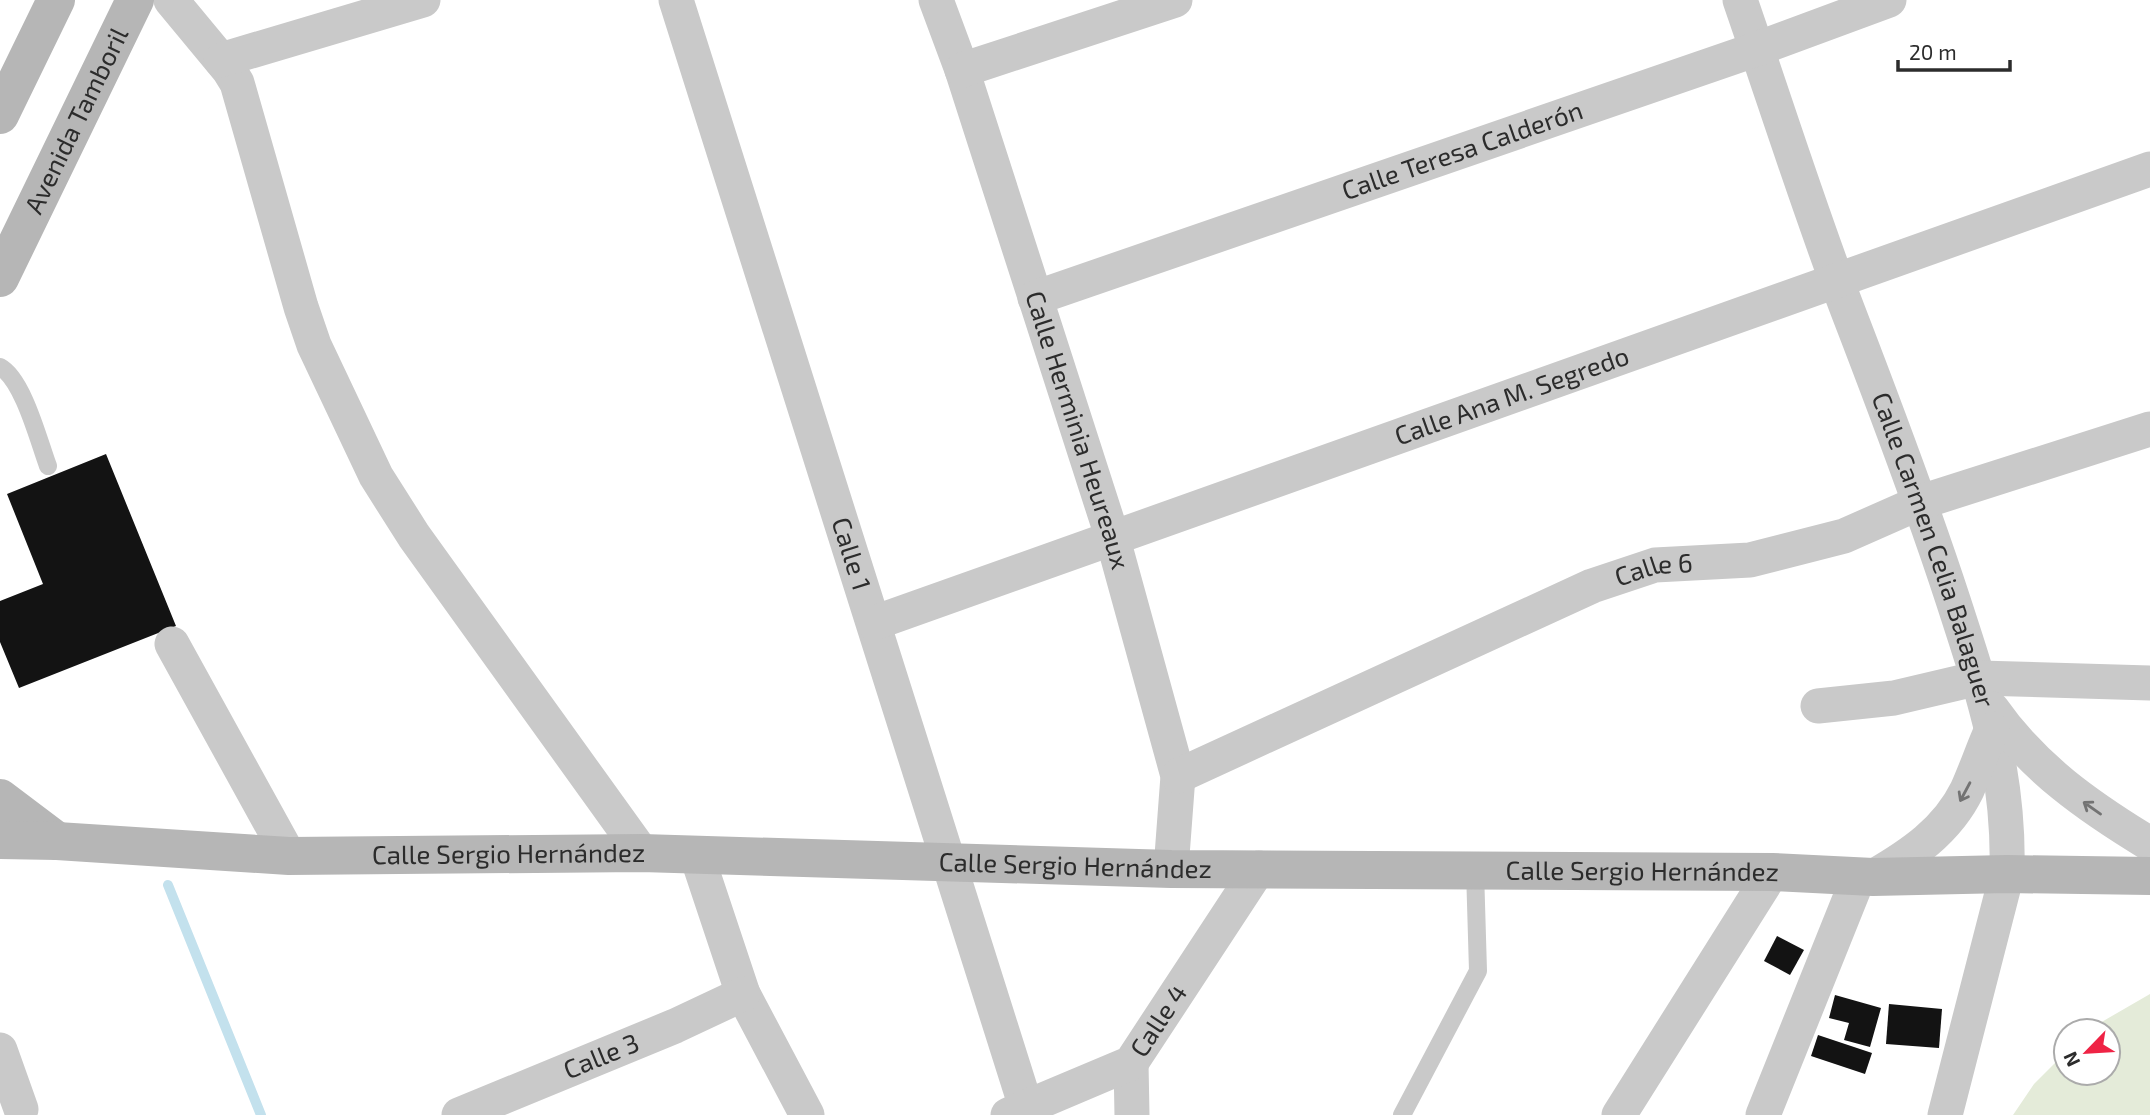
<svg xmlns="http://www.w3.org/2000/svg" width="2150" height="1115" viewBox="0 0 2150 1115" font-family="'Exo 2',sans-serif">
<style>
.green{fill:#e4ebd9}
.lines{fill:none;stroke-linecap:round;stroke-linejoin:round}
.stream{stroke:#c3e1ed;stroke-width:10}
.building{fill:#131313}
.lane{stroke:#c9c9c9;stroke-width:18}
.street{stroke:#c9c9c9;stroke-width:35}
.secondary{stroke:#b6b6b6;stroke-width:38}
.oneway{stroke:#737373}
.labels{text-anchor:middle;stroke-width:7;stroke-linejoin:round;paint-order:stroke}
.street-label{font-size:26px;fill:#2c2c2c;stroke:#fff}
</style>
<rect width="100%" height="100%" fill="#fff"/>
<path class="green" d="M2150,994v121h-137l21,-31 32,-32v21h42v-42h-22z"/>
<g class="lines">
<path class="stream" d="M168,885l93,230"/>
</g>
<g class="building">
<path d="M106,454l70,172 -157,62 -19,-46v-41l43,-17 -36,-90z"/>
<path d="M1777,936l27,14 -14,25 -26,-14z"/>
<path d="M1835,995l46,13 -11,39 -26,-7 5,-17 -20,-5z"/>
<path d="M1889,1004l53,5 -3,39 -53,-4z"/>
<path d="M1818,1035l54,18 -7,21 -54,-18z"/>
</g>
<g class="lines">
<g class="lane">
<path d="M0,367c23,12 39,75 48,99"/>
<path d="M1402,1115l76,-144 -3,-101"/>
</g>
<g class="street">
<path d="M171,0l58,70 8,13 64,224 13,38 62,131 38,60 228,317"/>
<path id="s1" d="M676,0l350,1107"/>
<path id="s2" d="M936,0l26,70 150,466 66,240 -7,93"/>
<path id="s3" d="M1740,0c36,104 69,209 108,311 37,96 73,191 105,289 31,95 57,173 54,274l-62,241"/>
<path d="M221,60l202,-60"/>
<path d="M962,70l213,-70"/>
<path id="s4" d="M1035,298l722,-249 132,-49"/>
<path id="s5" d="M874,623l1276,-454"/>
<path d="M172,644l117,212"/>
<path d="M1818,706l76,-8 85,-20 171,5"/>
<path d="M1992,709c41,59 97,98 158,135"/>
<path id="s6" d="M1178,776l414,-190 63,-21 95,-5 94,-24 77,-34 229,-73"/>
<path d="M697,856l46,138 64,121"/>
<path d="M1873,877c38,-22 74,-46 94,-87 9,-20 16,-41 25,-61"/>
<path d="M0,1050l21,59"/>
<path d="M1131,1063l1,52"/>
<path id="s7" d="M459,1115l216,-89 68,-32"/>
<path id="s8" d="M1008,1115l123,-52 128,-195"/>
<path d="M1619,1115l153,-243"/>
<path d="M1763,1115l96,-239"/>
</g>
<g class="secondary">
<path d="M0,115l56,-115"/>
<path id="s9" d="M0,278l135,-278"/>
<path d="M0,798l57,43"/>
<path id="s10" d="M0,840l57,1 232,15 353,-3 529,16 601,3 101,5 134,-3 143,2"/>
</g>
</g>
<defs><path id="oneway-shaft" d="M-6 0H5M1.5-3L5.5 0L1.5 3" fill="none" stroke-width="1.6" stroke-linecap="round" stroke-linejoin="round" transform="scale(1.75)"/></defs>
<g class="oneway">
<use href="#oneway-shaft" transform="translate(1965 792) rotate(118)"/>
<use href="#oneway-shaft" transform="translate(2092 808) rotate(-145)"/>
</g>
<g class="labels">
<g class="street-label">
<text dy="9" stroke="none"><textPath href="#s9" startOffset="175">Avenida Tamboril</textPath></text>
<text dy="9" stroke="none"><textPath href="#s4" startOffset="452">Calle Teresa Calderón</textPath></text>
<text dy="9" stroke="none"><textPath href="#s5" startOffset="677">Calle Ana M. Segredo</textPath></text>
<text dy="9" stroke="none"><textPath href="#s2" startOffset="453">Calle Herminia Heureaux</textPath></text>
<text dy="9" stroke="none"><textPath href="#s3" startOffset="583">Calle Carmen Celia Balaguer</textPath></text>
<text dy="9" stroke="none"><textPath href="#s1" startOffset="581">Calle 1</textPath></text>
<text dy="9" stroke="none"><textPath href="#s6" startOffset="520">Calle 6</textPath></text>
<text dy="9" stroke="none"><textPath href="#s10" startOffset="509">Calle Sergio Hernández</textPath></text>
<text dy="9" stroke="none"><textPath href="#s10" startOffset="1076">Calle Sergio Hernández</textPath></text>
<text dy="9" stroke="none"><textPath href="#s10" startOffset="1643">Calle Sergio Hernández</textPath></text>
<text dy="9" stroke="none"><textPath href="#s8" startOffset="184">Calle 4</textPath></text>
<text dy="9" stroke="none"><textPath href="#s7" startOffset="154">Calle 3</textPath></text>
</g>
</g>
<g transform="translate(2087 1052) rotate(245)"><circle r="33" fill="#ffffff" stroke="#ababab" stroke-width="2"/>
<path d="M0-5L12 26L0 18L-12 26Z" fill="#ef2345"/>
<text y="-10" font-size="19" font-weight="bold" text-anchor="middle" fill="#2c2c2c">N</text>
</g>
<path d="M1898 60v10h112v-10" fill="none" stroke="#2c2c2c" stroke-width="3.5"/>
<text x="1909" y="60" font-size="21" fill="#2c2c2c" stroke="#ffffff" stroke-width="5" paint-order="stroke">20 m</text>
</svg>
